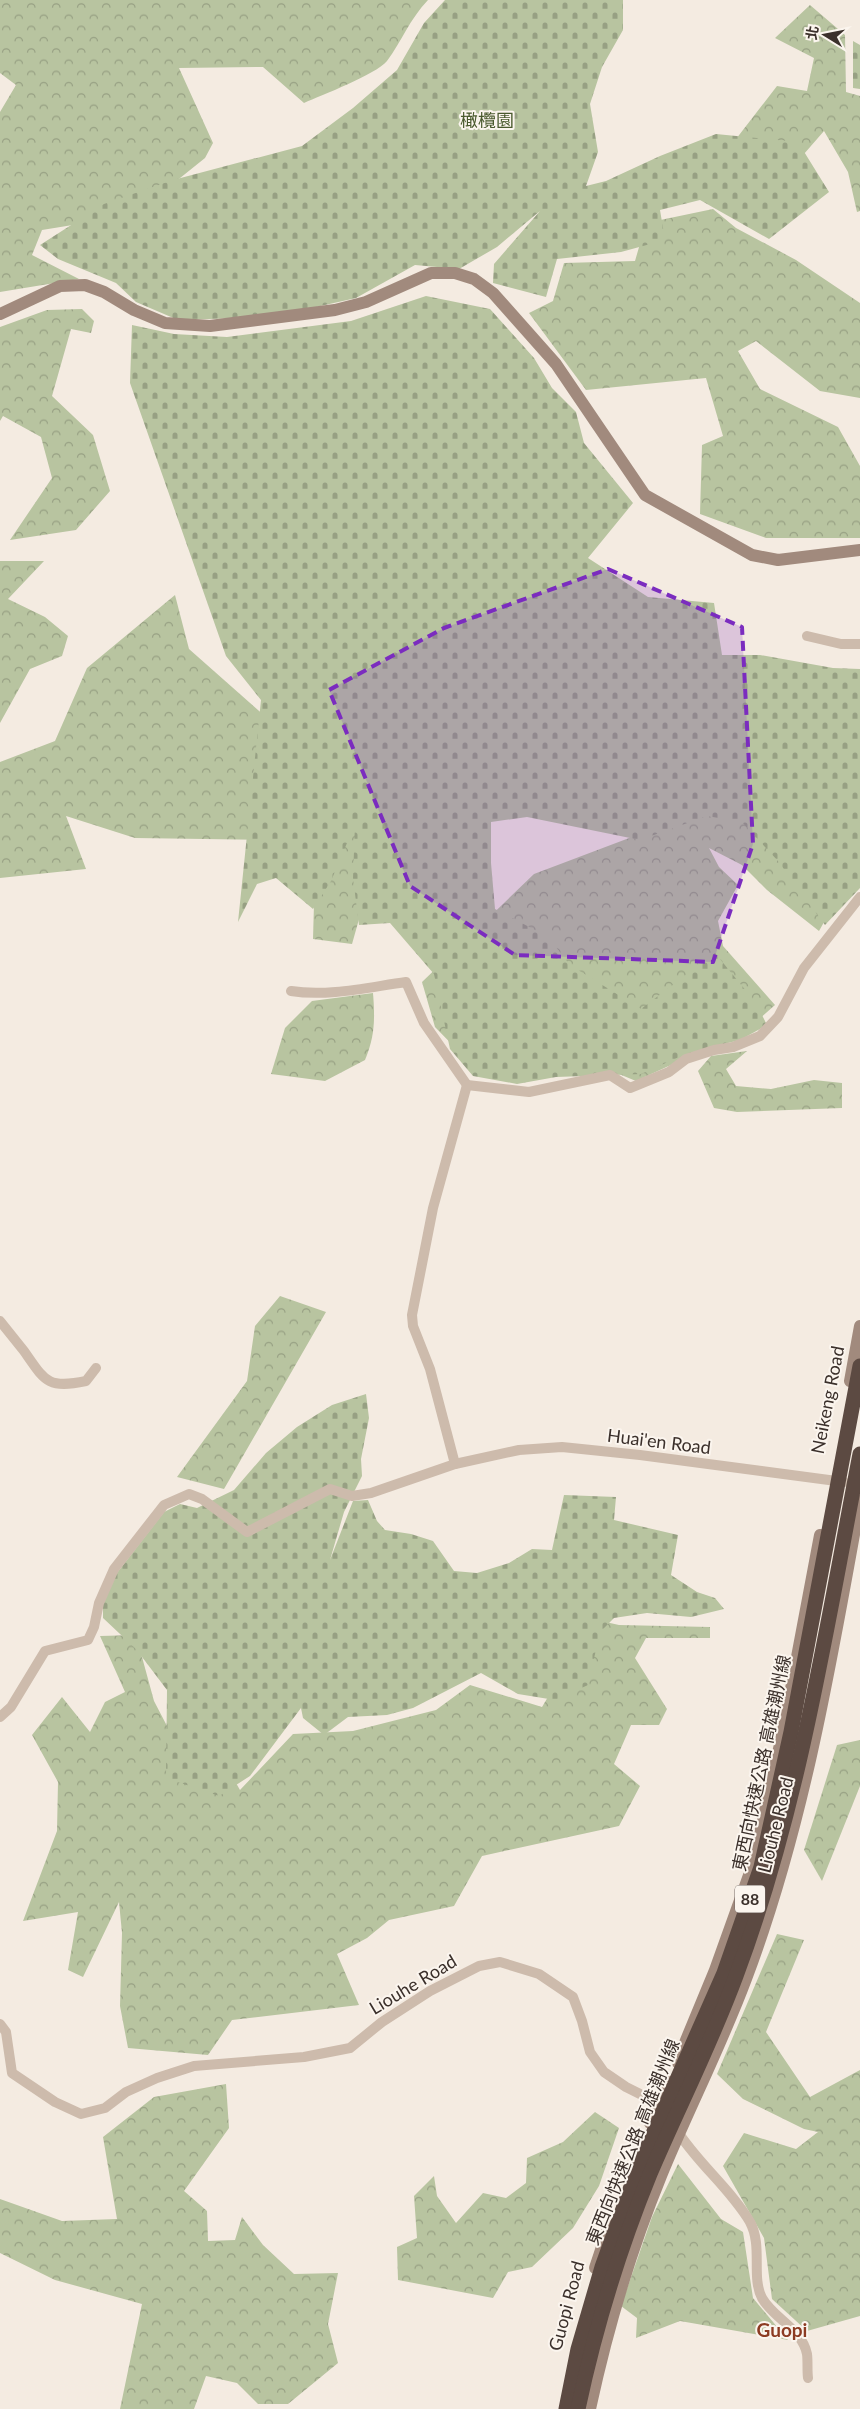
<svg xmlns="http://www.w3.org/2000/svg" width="860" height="2409" viewBox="0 0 860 2409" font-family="Lato,'Noto Sans TC',sans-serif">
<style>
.forest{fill:url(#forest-crowns)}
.cemetery{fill:url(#cemetery-stones)}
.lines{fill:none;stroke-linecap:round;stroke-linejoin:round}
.street{stroke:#cdbbac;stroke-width:10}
.secondary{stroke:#a18a7d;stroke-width:12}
.highway-bridge{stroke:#5c4a42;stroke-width:15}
.marked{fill:#7b2cbf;fill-opacity:0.2;stroke:#7b2cbf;stroke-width:4;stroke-dasharray:10 6;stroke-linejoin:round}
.labels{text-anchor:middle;stroke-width:4;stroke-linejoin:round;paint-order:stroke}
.shield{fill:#fbf5ee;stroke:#756b66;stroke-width:1}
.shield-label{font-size:16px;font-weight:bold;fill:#3b302b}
.park-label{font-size:18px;fill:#4a5a2e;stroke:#fbf5ee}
.street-label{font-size:18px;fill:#3b302b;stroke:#fbf5ee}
.neighbourhood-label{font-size:19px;font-weight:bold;fill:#8c3b22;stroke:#fbf5ee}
</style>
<defs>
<pattern id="forest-crowns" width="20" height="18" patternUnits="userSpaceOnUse" patternTransform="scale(1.25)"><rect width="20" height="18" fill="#b8c4a0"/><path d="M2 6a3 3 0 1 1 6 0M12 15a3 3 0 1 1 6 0" fill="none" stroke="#97a083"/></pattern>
<pattern id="cemetery-stones" width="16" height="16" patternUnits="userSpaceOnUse" patternTransform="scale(1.25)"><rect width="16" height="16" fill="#b8c4a0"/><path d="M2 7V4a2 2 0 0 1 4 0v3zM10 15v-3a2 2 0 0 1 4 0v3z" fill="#97a083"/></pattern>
</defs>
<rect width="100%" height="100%" fill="#f4ebe1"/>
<g class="forest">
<path d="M0,0h428c-19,20 -26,41 -41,61 -12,14 -65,34 -83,42l-41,-36 -84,1 34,75 -8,15 -71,57 -92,15 -10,25 47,24 -79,13v-180l16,-27 -16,-12z"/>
<path d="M810,5l35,30 1,57 14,4v115l-3,1 -9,-40 -24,-41 -27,31 -71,-10 51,-66 30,5 7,-33 -39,-20z"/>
<path d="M713,209l23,19 60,32 64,43v95l-40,-7 -64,-50 -18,10 22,38 78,38 22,39v72h-94l-66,-24 2,-69 21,-9 -17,-58 -120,12 -57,-77 24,-12 11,-38 71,-2 11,-38z"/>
<path d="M82,309l12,12 -3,12 -20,-4 -19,67 41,39 17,56 -34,39 -66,10 42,-62 -11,-41 -38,-21 -3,5v-94l47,-17z"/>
<path d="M0,561h44l-36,38 37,18 23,19 -6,20 -32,13 -30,54z"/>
<path d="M175,595l14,54 87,77 -8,114 -133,-2 -69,-22 20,53 -86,9v-116l55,-21 32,-73z"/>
<path d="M735,798l93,117 -9,16 -52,-41 -25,-25 -33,-17 10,19 19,18 -20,36 5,25 52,59 -28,25 -111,51 -39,-16 -124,1 -38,-39 -13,-45 112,-108z"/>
<path d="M352,807l26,45 -26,92 -39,-5 2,-71z"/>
<path d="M373,993c2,26 2,43 -8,67l-40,21 -54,-7 14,-46 27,-27z"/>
<path d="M747,1051l-21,18 10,17 35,3 43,-9 28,3v25l-105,4 -23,-4 -16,-37 13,-15z"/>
<path d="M280,1296l46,16 -102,177 -47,-12 70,-96 8,-55z"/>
<path d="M561,1612l58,13 91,2v11h-64l-11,20 32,51 -8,16h-28l-17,39 26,22 -21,40 -137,30 -28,50 -65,14 -22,18 -30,16 22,51 -127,15 -24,35 -80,-7 -8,-42 2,-73 -3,-31 -36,75 -15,-7 10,-58 -55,9 34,-90 1,-49 -26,-47 30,-38 28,35 15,-30 20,-10 -25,-56 36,-1 18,66 26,50 22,-28 38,67 53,-56 60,-3 83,-21 34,-25 72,22 28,-47z"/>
<path d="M860,1740v46l-38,95 -18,-31 33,-105z"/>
<path d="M777,1934l27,6 -38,92 44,65 50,-27v246l-53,15 -35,-32 -8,-61 -41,-72 21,-33 52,16 22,-17 -14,-3 -61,-30 -26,-25z"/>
<path d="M226,2084l3,44 -45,63 23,20 1,30 27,-1 7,-23 21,28 31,29 44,-1 -10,51 10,39 -50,41h-30l-21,-21 -31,-7 -12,33h-74l22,-105 -87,-24 -55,-27v-54l62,22 55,-2 -14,-82 51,-40z"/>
<path d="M595,2112l24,16 -20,58 -26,42 -41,39 -24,5 -15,26 -95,-18 -1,-33 20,-9 -3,-42 20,-20 3,20 19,27 27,-30 23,5 20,-15 1,-25 36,-16z"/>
<path d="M678,2164l43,55 22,13 10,66 35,42 -108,-19 -44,17 1,-20 -16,-12 31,-89z"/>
</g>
<g class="cemetery">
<path d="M445,0h178v30l-21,37 -12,37 8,48 -12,34 20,-5 54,-25 56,-22 82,8 31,50 -60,47 -69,-39 -40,10 5,30 -44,12 -64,7 -11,38 -53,-14 1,-19 46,-53 -43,36 -38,22 -44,-4 -59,33 -84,19 -94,3 -42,-18 -20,-19 -58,-24 -18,-14 64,-41 69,-24 129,-34 51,-38 44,-38 27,-47z"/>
<path d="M853,41l7,4v44l-7,-1z"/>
<path d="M426,296l64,13 44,49 18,30 24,24 8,31 49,60 -45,55 60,39 66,6 8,52h38l73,13 27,1v219l-35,37 -47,-64 -36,-39 -35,-6 -67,24 -113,-23 -36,5v41l4,46 53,28 22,28 71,44 74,-56 41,50 11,22 -27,15 -52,13 -47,21 -85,3 -39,7 -44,-8 -23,-27 -16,-75 -44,-51 -31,2 -6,-47 2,-54 -24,57 -18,28 -37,-31 -19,6 -19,38 23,-222 -35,-44 -96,-273 2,-58 42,9 53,3 124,-16z"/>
<path d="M366,1394l3,24 -8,41 1,17 -18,36 -14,48 23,-59 15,-1 9,21 8,9 26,4 22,7 21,30 23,2 32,-10 23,-14 20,1 12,-55 52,2 -2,23 64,15 -7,40 26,17 18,6 9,11 -33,8 -44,-4 -33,5 -14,14 -12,53 -33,15 -37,-6 -37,-21 -68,35 -26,7 -39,2 -24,18 -21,-17 -2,-10 -51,68 -31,20 -53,-18 1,-88 -31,-41 -33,-31v-27l61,-79 16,-8 17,4 37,-18 32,-37 31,-26 35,-22z"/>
</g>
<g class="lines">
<g class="street">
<path d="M807,636l34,8h19"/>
<path d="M291,991c37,6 78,-4 115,-9l18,41 43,62"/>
<path d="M467,1085l62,7 81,-17 20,13 39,-16 17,-13 28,-9 19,-3 27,-11 18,-19 26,-49 56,-71"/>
<path d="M0,1321c8,10 16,20 24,30 21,30 23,38 62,30l10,-13"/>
<path d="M455,1464l-25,-95 -17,-43 -1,-11 21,-107 34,-123"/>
<path d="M0,1717l11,-10 34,-56 43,-11 6,-13 5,-24 15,-34 50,-64 25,-11 13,5 45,33 83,-43 22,7 19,-3 84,-29 64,-14 43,-3 78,8 204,27"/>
<path d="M0,2024l6,8 6,41 43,29 26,12 24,-6 21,-16 31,-14 37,-12 110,-9 46,-9 32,-26 48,-31 49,-25 21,-4 39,12 34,23 9,24 8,31 14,20 22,15 32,16 4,6"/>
<path d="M676,2129c21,34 54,59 74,93 13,24 1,55 12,76 12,21 40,31 45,56 1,8 0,16 1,24"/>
</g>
<g class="secondary">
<path d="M0,314l60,-28 25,-1 19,7 30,18 31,13 45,3 125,-16 31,-8 65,-29h24l19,6 19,14 63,71 89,131 107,60 26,5 82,-10"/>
<path d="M850,1381l10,-55"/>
<path d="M677,2062l38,-92 38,-106 30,-133 37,-196"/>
<path d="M650,2123l18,-41"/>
<path d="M595,2268l14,-42"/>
<path d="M590,2409c17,-79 40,-157 71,-233 27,-66 60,-130 85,-197 58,-154 85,-317 114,-478"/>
</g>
<g class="highway-bridge">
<path d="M566,2409l12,-60 24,-82 35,-97 87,-197 37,-106 30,-135 69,-366"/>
<path d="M578,2409c17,-80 41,-159 72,-235 28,-66 61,-130 86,-198 63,-168 90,-347 124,-522"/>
</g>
</g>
<path class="marked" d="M608,569l134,58 11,217 -40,118 -198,-7 -105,-69 -81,-196 115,-62z"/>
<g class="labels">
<rect class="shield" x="735" y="1885.5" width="30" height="27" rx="4"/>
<g class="shield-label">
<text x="750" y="1905">88</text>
</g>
<g class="park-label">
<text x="487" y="127">橄欖園</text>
</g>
<g class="street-label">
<text transform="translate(828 1400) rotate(-79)" y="6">Neikeng Road</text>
<text transform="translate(659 1442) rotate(7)" y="6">Huai'en Road</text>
<text transform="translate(762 1763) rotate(-78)" y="6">東西向快速公路 高雄潮州線</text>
<text transform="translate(776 1825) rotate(-76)" y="6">Liouhe Road</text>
<text transform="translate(413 1985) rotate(-31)" y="6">Liouhe Road</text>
<text transform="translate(633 2142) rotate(-68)" y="6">東西向快速公路 高雄潮州線</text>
<text transform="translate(567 2306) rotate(-75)" y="6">Guopi Road</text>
</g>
<g class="neighbourhood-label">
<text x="782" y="2337">Guopi</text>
</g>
</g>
<g transform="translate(825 35) rotate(280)" stroke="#fbf5ee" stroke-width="4" paint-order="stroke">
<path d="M0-4L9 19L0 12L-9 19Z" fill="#3b302b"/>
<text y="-8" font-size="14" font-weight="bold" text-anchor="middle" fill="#3b302b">北</text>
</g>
</svg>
